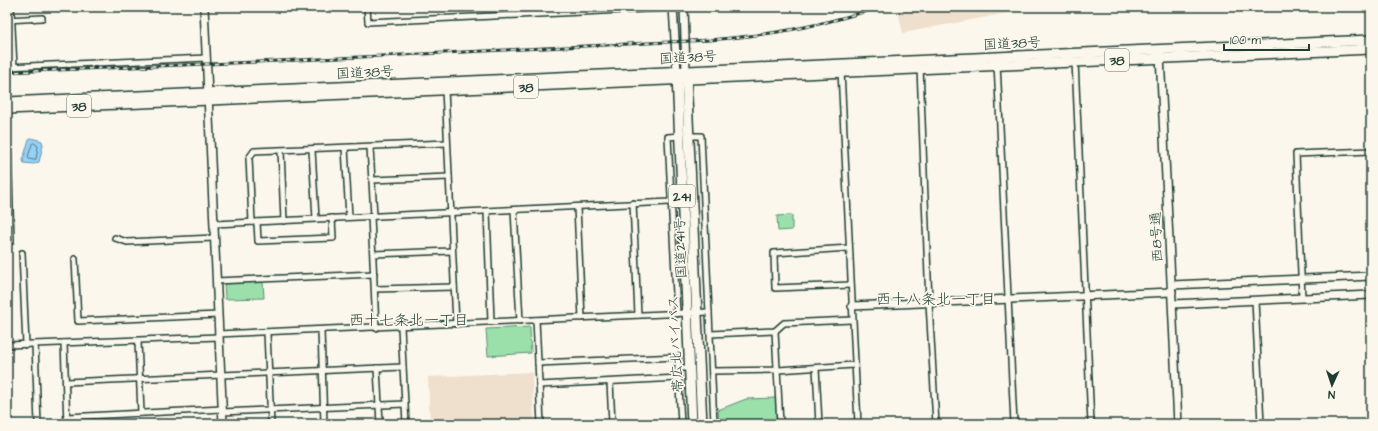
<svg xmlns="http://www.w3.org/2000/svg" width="1378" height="431" viewBox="0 0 1378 431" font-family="'Architects Daughter','Klee One',sans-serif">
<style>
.built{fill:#efdfcd}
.green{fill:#9bdfab;stroke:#5d8e70}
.water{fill:#97d1f7;stroke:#6796a9}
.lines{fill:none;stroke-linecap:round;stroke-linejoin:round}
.shore{stroke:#4f7882;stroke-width:1}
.street-casing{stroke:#1f3d34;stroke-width:8}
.secondary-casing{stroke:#1f3d34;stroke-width:10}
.highway-casing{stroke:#1f3d34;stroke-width:12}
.street{stroke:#fbf7ec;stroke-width:5}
.secondary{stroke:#fbf7ec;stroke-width:7}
.highway{stroke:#fbf7ec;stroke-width:9}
.rail-casing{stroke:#1f3d34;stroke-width:3}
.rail{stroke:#fbf7ec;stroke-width:1.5;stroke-dasharray:4.5;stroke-linecap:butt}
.labels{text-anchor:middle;stroke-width:3.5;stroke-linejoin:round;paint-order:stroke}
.shield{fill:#fbf7ec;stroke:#61756b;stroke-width:1}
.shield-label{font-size:13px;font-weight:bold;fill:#1f3d34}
.street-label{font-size:14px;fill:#1f3d34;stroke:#fbf7ec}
.neighbourhood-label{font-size:15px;fill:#1f3d34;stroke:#fbf7ec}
</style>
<rect width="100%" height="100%" fill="#fbf7ec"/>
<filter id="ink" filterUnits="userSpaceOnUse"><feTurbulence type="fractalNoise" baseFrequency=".025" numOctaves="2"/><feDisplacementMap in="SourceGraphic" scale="8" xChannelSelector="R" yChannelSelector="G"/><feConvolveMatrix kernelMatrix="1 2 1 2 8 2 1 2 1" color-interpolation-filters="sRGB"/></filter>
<g filter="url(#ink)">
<g class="built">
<path d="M897,7h141l-135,26z"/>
<path d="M532,372l2,52h-104l-2,-47z"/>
</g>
<g class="green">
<path d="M792,215v15l-14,1 -1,-15z"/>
<path d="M263,282l1,16 -39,1 -1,-16z"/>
<path d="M530,327l1,26 -43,3 -2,-27z"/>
<path d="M776,398l1,26h-58l-1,-14 28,-11z"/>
</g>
<path class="water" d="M31,138l11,3 1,4 -4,17 -5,2 -10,-1 -1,-3 6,-21z"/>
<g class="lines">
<path class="shore" d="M34,143l4,3 -2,13 -2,1 -5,-1 -1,-2 4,-13z"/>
<defs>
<g id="street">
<path d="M11,7l3,60"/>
<path d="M367,7l1,15 319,-15"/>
<path d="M520,7v8"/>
<path d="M7,20l35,-2"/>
<path d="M1075,61l16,363"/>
<path d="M997,63l17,361"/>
<path d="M7,67l200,-9"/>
<path d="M920,67l9,236 7,121"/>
<path d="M841,71l17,353"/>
<path d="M445,89l11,235"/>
<path d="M7,110l4,131"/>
<path d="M689,136h12l13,288"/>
<path d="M370,147l4,69"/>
<path d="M345,148l4,69"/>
<path d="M312,150l4,69"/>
<path d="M281,151l3,70"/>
<path d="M372,180l77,-3"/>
<path d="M633,203l5,112"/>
<path d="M577,207l5,111"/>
<path d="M514,210l6,111"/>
<path d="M487,211l4,111"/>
<path d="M371,216l5,112"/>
<path d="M252,222l-3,-64 5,-7 193,-8"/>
<path d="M257,222l1,19 75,-3 -1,-20"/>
<path d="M214,224l456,-22"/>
<path d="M115,238l12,4 87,-4"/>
<path d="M849,248l-75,5 1,35 76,-3"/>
<path d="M22,253l4,92"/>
<path d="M373,254l79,-3"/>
<path d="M75,259l3,62 140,-6"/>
<path d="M216,281l158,-7"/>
<path d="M375,289l79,-2"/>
<path d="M1302,298l-6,-144 75,-3"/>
<path d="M1255,300l6,124"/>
<path d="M677,314l-9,-177 12,-1"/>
<path d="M536,320l5,104"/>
<path d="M401,327l5,97"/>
<path d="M321,330l3,94"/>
<path d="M775,331l5,93"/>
<path d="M267,333l4,91"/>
<path d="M218,334l491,-22"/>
<path d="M710,334l65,-3 9,-8 68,-3"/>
<path d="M138,341l3,72"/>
<path d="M64,343l3,81"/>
<path d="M35,344l3,80"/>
<path d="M7,345l212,-8"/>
<path d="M538,363l140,-6v11"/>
<path d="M377,368l3,56"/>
<path d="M816,368l3,56"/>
<path d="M712,371l66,-1 76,-5"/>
<path d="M66,382l337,-15"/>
<path d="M610,382l2,42"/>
<path d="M539,385l140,-7"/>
<path d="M222,412l183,-8"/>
<path d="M67,417l155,-8"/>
<path d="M681,424l-3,-56h12"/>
<path d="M847,424l10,-1"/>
</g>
<g id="secondary">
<path d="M204,7l19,417"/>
<path d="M673,7l4,65"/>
<path d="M684,7l2,64"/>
<path d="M1160,55l18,369"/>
<path d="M1172,285l199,-9"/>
<path d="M1173,304l198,-9"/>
<path d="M852,306l320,-14"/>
</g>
<g id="highway">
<path d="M677,75l15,349"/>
<path d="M686,75l16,349"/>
<path d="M7,102l1364,-62"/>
<path d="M7,109l1364,-60"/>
</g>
</defs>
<use href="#street" class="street-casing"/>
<use href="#secondary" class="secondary-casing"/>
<use href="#highway" class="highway-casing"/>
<use href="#street" class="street"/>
<use href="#secondary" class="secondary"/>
<use href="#highway" class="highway"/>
<defs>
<path id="rail" d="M7,72l250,-10 453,-22c35,-3 69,-7 104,-15 23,-5 45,-12 68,-18"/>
</defs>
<use href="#rail" class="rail-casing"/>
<use href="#rail" class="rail"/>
</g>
</g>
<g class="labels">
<g class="shield">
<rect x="1105" y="49" width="24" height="22" rx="3"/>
<rect x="514" y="76" width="24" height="22" rx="3"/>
<rect x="67" y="95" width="24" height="22" rx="3"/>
<rect x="669" y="185" width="26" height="22" rx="3"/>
</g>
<g class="shield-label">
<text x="1117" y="65">38</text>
<text x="526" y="92">38</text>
<text x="79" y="111">38</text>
<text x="682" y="201">241</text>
</g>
<g class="street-label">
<text transform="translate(1012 43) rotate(-3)" y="5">国道38号</text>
<text transform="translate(688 57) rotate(-3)" y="5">国道38号</text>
<text transform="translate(365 72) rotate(-3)" y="5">国道38号</text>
<text transform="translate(1156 237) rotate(-93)" y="5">西8号通</text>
<text transform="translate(680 248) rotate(-92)" y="5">国道241号</text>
<text transform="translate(675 344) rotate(-93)" y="5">帯広北バイパス</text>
</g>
<g class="neighbourhood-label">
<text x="936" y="304">西十八条北一丁目</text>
<text x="409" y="325">西十七条北一丁目</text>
</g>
</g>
<rect width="1378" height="431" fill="none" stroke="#fbf7ec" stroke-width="24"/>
<rect x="12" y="12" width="1354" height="407" fill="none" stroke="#1f3d34" stroke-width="1.5" filter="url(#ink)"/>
<g transform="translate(1332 385) rotate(183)" stroke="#fbf7ec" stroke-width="3" paint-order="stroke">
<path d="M0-3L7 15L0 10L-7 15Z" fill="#1f3d34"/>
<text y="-6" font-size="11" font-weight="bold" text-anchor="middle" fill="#1f3d34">N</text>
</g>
<path d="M1224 44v6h85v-6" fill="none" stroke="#1f3d34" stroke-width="2"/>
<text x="1230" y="44" font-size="12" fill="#1f3d34" stroke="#fbf7ec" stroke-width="3" paint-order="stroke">100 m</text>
</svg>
